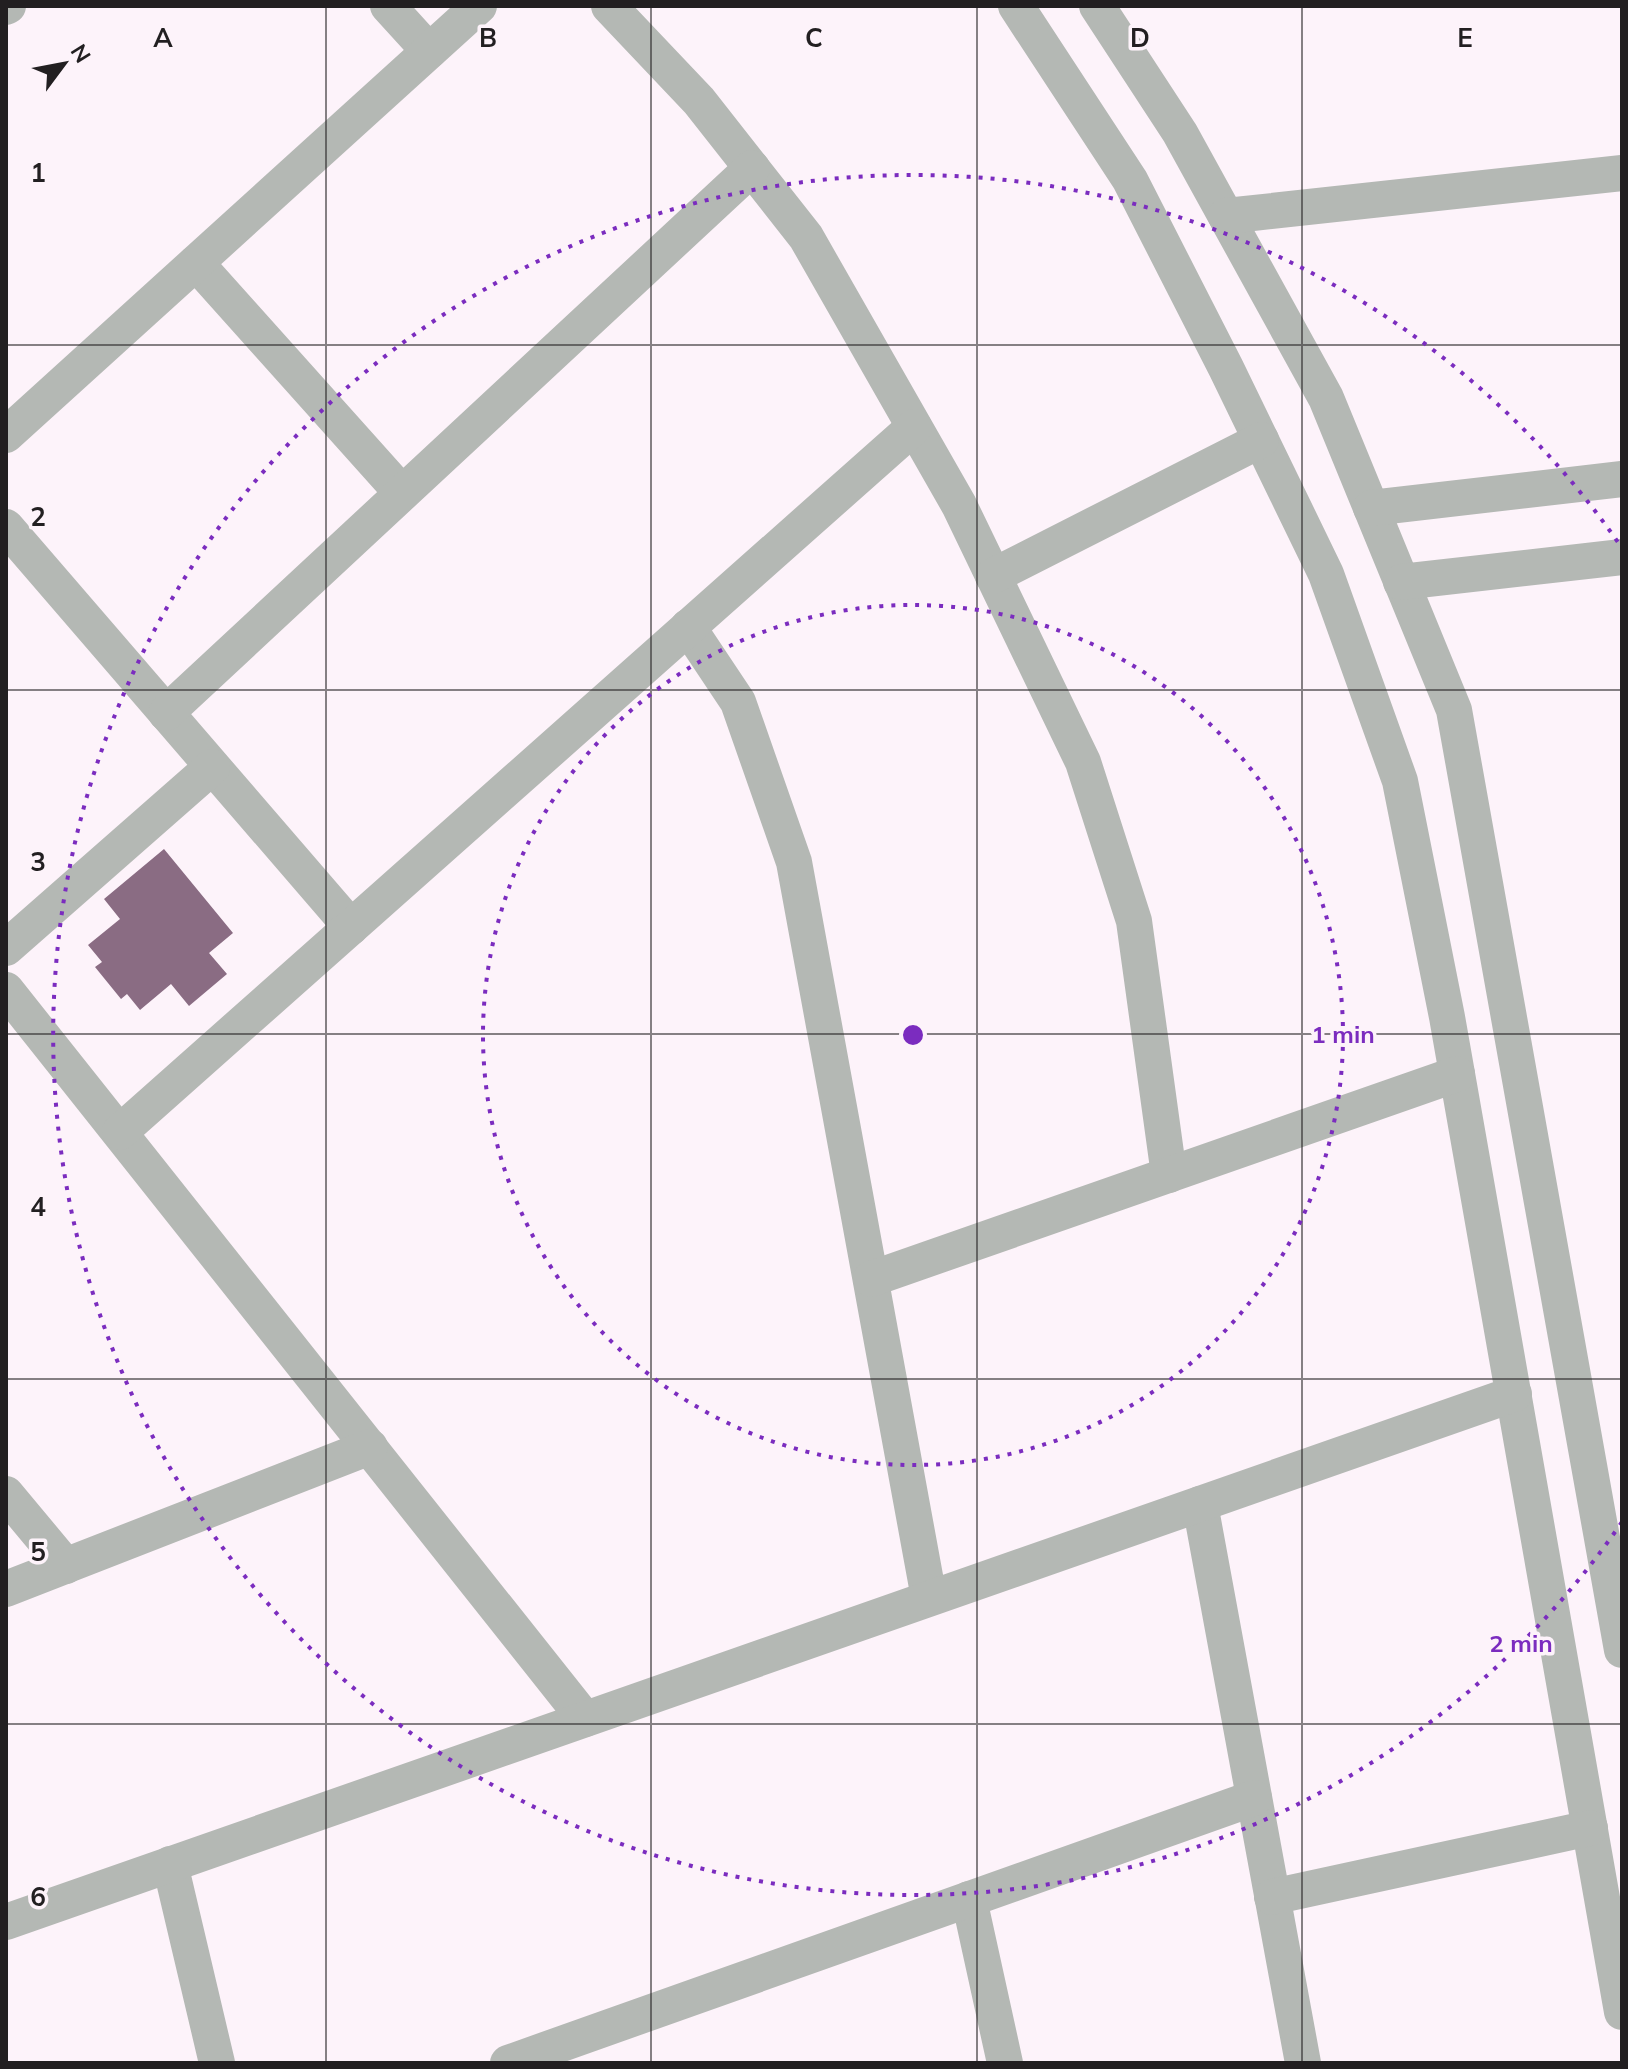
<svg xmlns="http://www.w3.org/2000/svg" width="1628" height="2069" viewBox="0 0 1628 2069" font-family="Mulish,sans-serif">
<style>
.building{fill:#8a6c83}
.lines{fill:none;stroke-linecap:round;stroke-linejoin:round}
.minor{stroke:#b4b8b4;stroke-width:36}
.grid{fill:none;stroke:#221f21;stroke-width:2;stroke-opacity:0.55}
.ring{fill:none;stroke:#7b2cbf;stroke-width:4;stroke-dasharray:4 8}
.grid-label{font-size:26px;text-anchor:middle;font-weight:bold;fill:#221f21;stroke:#fdf3fa;stroke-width:7;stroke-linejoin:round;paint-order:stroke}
.centre{fill:#7b2cbf;stroke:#fdf3fa;stroke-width:4}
.ring-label{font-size:24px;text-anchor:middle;font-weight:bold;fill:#7b2cbf;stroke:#fdf3fa;stroke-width:7;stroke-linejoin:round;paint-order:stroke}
</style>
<rect width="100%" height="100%" fill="#fdf3fa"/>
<path class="building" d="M164,849l69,84 -24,20 18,21 -38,32 -18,-22 -31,26 -13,-16 -6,5 -26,-32 7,-5 -14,-17 32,-26 -16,-20z"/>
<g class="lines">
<g class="minor">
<path d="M388,6l41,45"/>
<path d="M609,6l90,95 107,136 153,268 124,257 51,159 35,254"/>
<path d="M1016,6l114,174 96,188 100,206 74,207 47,236 175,995"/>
<path d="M1097,6l83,127 146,265 128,312 168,940"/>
<path d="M6,7l2,-1"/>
<path d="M1226,216l396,-43"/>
<path d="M196,263l206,230"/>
<path d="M6,435l473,-429"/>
<path d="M1371,508l251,-29"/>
<path d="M6,527l345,400"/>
<path d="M993,576l268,-136"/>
<path d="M1401,582l221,-25"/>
<path d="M688,627l50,75 56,160 135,736"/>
<path d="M166,713l586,-545"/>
<path d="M6,948l206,-181"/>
<path d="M6,990l579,729"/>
<path d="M120,1132l794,-705"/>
<path d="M871,1279l586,-205"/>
<path d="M6,1494l60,72"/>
<path d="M1200,1504l103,559"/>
<path d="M6,1589l364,-142"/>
<path d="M170,1864l47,199"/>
<path d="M1272,1897l318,-69"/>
<path d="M969,1899l36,164"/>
<path d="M6,1922l1508,-528"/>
<path d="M508,2063l746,-265"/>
</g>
</g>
<path class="grid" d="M326,6v2057M651,6v2057M977,6v2057M1302,6v2057M6,345h1616M6,690h1616M6,1034h1616M6,1379h1616M6,1724h1616"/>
<g class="ring">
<circle cx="913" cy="1035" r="430"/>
<path d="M1622 1522A860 860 0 1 1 1622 548"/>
</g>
<g class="grid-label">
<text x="163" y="47">A</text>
<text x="488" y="47">B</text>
<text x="814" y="47">C</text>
<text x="1140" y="47">D</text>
<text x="1465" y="47">E</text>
<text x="38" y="182">1</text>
<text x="38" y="526">2</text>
<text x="38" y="871">3</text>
<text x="38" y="1216">4</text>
<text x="38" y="1561">5</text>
<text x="38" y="1906">6</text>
</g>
<circle cx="913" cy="1035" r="12" class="centre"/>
<g class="ring-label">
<text x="1343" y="1043">1 min</text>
<text x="1521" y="1652">2 min</text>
</g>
<rect width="1628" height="2069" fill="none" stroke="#221f21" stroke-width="16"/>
<g transform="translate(64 64) rotate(58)" stroke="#fdf3fa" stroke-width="6" paint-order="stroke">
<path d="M0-6L14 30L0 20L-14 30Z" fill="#221f21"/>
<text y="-12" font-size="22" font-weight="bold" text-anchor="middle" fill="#221f21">N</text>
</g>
</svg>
